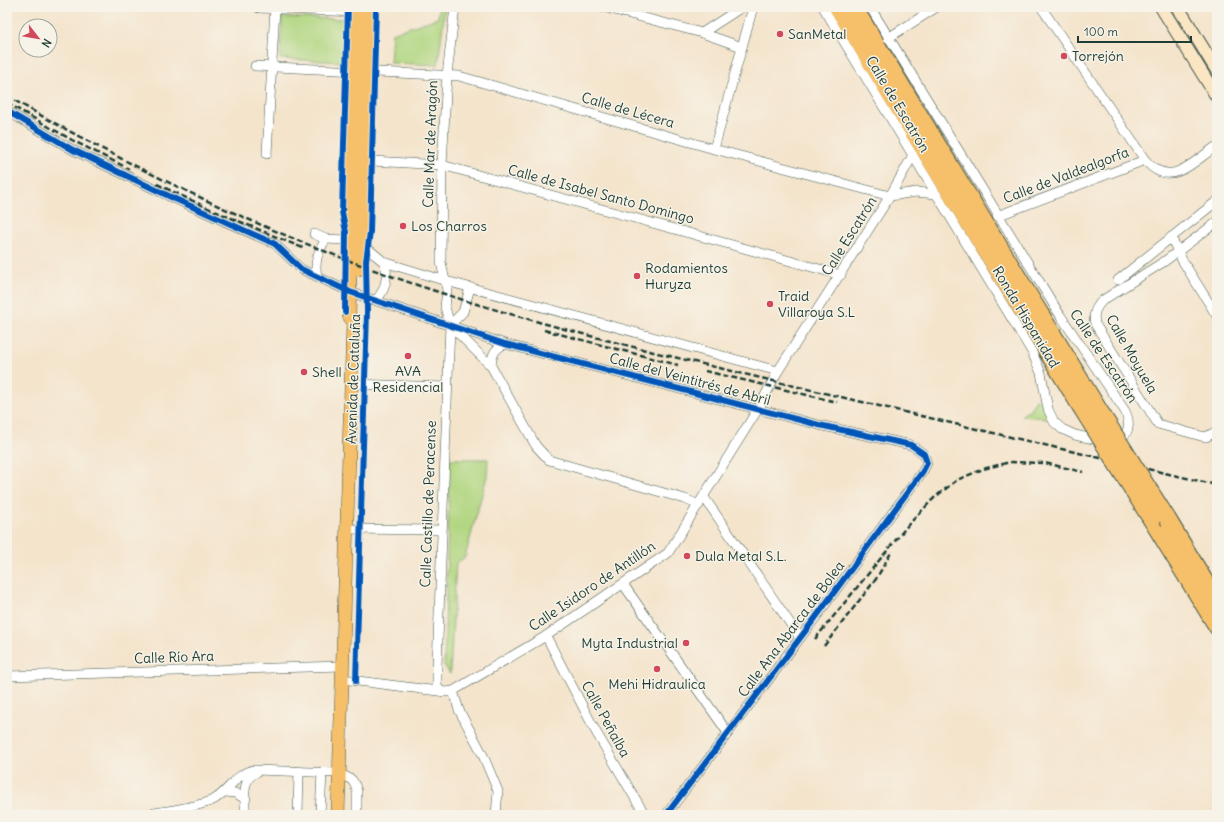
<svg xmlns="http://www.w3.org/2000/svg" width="1224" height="822" viewBox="0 0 1224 822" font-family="Delius,sans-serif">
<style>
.green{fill:#b0d680;stroke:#688a5a}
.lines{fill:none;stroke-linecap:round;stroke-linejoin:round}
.street-casing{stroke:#3f564b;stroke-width:10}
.secondary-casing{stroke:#3f564b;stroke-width:14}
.primary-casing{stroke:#3f564b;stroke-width:14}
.highway-casing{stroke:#3f564b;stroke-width:18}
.street{stroke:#fff;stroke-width:9}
.secondary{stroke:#fbe6c4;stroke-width:12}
.primary{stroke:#f6c06b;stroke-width:13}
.highway{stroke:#f6c06b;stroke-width:16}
.rail{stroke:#1f3d34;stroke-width:2.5;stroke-dasharray:6 3;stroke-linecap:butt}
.highway-bridge-casing{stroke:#3f564b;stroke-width:18;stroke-linecap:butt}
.highway-bridge{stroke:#f6c06b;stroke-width:16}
.cycleway-casing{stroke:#f7f3e8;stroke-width:8}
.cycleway{stroke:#0057b8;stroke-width:6}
.poi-dot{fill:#d1495b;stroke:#f7f3e8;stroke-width:1.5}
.labels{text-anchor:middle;stroke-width:3;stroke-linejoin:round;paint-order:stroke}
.poi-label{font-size:14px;fill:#1f3d34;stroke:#f7f3e8;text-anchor:start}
.street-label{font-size:14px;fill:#1f3d34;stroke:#f7f3e8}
</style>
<rect width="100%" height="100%" fill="#f7f3e8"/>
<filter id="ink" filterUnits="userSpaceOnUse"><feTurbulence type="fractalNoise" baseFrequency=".025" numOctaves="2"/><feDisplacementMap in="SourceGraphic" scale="8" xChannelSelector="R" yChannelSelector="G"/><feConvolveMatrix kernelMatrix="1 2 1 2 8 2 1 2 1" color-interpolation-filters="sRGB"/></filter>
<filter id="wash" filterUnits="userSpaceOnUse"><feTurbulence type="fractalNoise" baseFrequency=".012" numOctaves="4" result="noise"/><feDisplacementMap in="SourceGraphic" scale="16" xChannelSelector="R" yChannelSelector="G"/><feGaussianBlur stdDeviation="0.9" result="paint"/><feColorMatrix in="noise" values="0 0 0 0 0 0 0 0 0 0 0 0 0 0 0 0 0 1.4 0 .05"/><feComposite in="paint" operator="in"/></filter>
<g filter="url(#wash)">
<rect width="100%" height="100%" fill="#f4e4cc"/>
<g class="green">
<path d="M439,7h6l-7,58 -48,-2 2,-30 46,-15z"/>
<path d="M282,17l63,2 -1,43 -64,-3z"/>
<path d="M1036,400l8,1 3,17 -26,-2 9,-7z"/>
<path d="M450,459h38l-1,17 -22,81 -9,6 -6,111 -6,-9z"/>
</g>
</g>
<g filter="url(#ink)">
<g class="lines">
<defs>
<g id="street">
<path d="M603,7l99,26 40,14"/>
<path d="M823,7l209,345 9,21 7,36 6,13 8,7 13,6 27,6"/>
<path d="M870,7l190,308 65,96c6,13 5,25 -10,30"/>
<path d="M1041,7l104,153c25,30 47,2 72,-14"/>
<path d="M259,8l98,4"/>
<path d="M702,33l40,-26"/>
<path d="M888,38l49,-31"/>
<path d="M255,66l204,10 255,73 176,47 26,-4 20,2"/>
<path d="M7,111l66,39 100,48 102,46 26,25 49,23 155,52 314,81 92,20 13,9 3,9 -4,8 -107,146 -150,198"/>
<path d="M714,149l39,-142"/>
<path d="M267,154l8,-147"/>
<path d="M358,165l4,-3 10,-1 70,4 399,110"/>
<path d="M997,216l148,-56"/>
<path d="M1217,222l-52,39 -62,39c-8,8 -10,14 -8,24l63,100 43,12 5,1 11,-6"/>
<path d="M314,234l12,5 20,1 22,9 16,13 62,19 332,90"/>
<path d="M1171,237l11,23 35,56"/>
<path d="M317,276c-3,-15 1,-24 9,-37"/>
<path d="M1118,280l99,-79"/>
<path d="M376,300c10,-10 13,-26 8,-38"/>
<path d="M450,325l13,-13 7,-24"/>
<path d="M452,327l39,39 45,80 13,14 136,39 14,6"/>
<path d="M491,366c1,-11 3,-17 14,-22"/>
<path d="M351,384l96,3"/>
<path d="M704,497l96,141"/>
<path d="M346,529l95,1"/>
<path d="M623,584l105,149"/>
<path d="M546,636l50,96 49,83"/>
<path d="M7,676l335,-10"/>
<path d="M342,679l104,13 7,-1 93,-55 122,-83 90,-144 20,-38 112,-175 23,-41"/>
<path d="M440,691l-3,-6v-19l13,-341 -5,-18 2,-17 -6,-28 1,-97 5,-90 8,-68"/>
<path d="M453,691l6,19 23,43 16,38 -2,24"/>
<path d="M226,792l9,1 11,6"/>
<path d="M144,815c19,-4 52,-7 69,-15 15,-7 24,-29 42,-30l84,3 13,7 3,5 2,6v24"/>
<path d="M245,815c1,-16 -5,-36 12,-43"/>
<path d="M298,815l1,-44"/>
<path d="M320,815l2,-43"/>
</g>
<g id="secondary">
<path d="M1161,7l56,90"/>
<path d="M1178,7l39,64"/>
</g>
<g id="primary">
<path d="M359,269l8,-262"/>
<path d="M338,815l15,-494 -4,-5 8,-309"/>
</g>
<g id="highway">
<path d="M837,7l243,399"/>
<path d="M854,7l239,393"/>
<path d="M1152,521l65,106"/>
<path d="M1169,521l48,80"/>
</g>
</defs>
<use href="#street" class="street-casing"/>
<use href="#secondary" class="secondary-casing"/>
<use href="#primary" class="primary-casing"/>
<use href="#highway" class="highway-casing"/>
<use href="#street" class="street"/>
<use href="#secondary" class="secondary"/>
<use href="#primary" class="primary"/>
<use href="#highway" class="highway"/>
<g class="rail">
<path d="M7,96c129,75 266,140 407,188 122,41 247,70 372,100 144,34 287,68 431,101"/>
<path d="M7,103l65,37 57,29"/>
<path d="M157,184l53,25 95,40"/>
<path d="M544,330l134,35"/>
<path d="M705,371l132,31"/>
<path d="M815,639l93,-114 27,-28 22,-17 26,-11 27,-7 35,1 38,9"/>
<path d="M824,646l52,-67 16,-28"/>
</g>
<defs>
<g id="highway-bridge">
<path d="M1093,400l76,121"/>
<path d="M1080,406l72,115"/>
</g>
</defs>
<use href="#highway-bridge" class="highway-bridge-casing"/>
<use href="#highway-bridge" class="highway-bridge"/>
<defs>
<g id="cycleway">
<path d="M7,111l66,39 100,48 102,46 26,25 49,23 155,52 314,81 92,20 13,9 3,9 -4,8 -107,146 -150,198"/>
<path d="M345,312l1,-80 -4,-20 6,-205"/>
<path d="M356,681l11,-369 -1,-51 4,-29 6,-225"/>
</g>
</defs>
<use href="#cycleway" class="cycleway-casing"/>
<use href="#cycleway" class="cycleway"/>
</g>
</g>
<g class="poi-dot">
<circle cx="780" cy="34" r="4"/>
<circle cx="1064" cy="56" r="4"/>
<circle cx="403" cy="226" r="4"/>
<circle cx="637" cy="276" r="4"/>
<circle cx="770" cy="304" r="4"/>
<circle cx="408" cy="356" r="4"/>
<circle cx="304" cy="372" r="4"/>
<circle cx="687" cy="556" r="4"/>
<circle cx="686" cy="643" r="4"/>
<circle cx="657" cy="669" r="4"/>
</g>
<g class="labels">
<g class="poi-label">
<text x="788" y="39">SanMetal</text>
<text x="1072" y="61">Torrejón</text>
<text x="411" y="231">Los Charros</text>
<text x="645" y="273">Rodamientos<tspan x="645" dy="16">Huryza</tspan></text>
<text x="778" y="301">Traid<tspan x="778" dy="16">Villaroya S.L</tspan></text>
<text x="408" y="376" text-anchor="middle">AVA<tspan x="408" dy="16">Residencial</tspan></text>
<text x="312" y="377">Shell</text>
<text x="695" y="561">Dula Metal S.L.</text>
<text x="678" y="648" text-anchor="end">Myta Industrial</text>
<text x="657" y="689" text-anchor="middle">Mehi Hidraulica</text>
</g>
<g class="street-label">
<text transform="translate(898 104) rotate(59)" y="5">Calle de Escatrón</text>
<text transform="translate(628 110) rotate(16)" y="5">Calle de Lécera</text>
<text transform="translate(430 144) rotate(-88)" y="5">Calle Mar de Aragón</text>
<text transform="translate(1066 175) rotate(-21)" y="5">Calle de Valdealgorfa</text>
<text transform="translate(601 194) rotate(15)" y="5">Calle de Isabel Santo Domingo</text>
<text transform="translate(849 236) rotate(-58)" y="5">Calle Escatrón</text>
<text transform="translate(1026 317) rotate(59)" y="5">Ronda Hispanidad</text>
<text transform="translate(1132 354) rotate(60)" y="5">Calle Moyuela</text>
<text transform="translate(1104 356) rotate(56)" y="5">Calle de Escatrón</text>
<text transform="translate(353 379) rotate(-88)" y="5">Avenida de Cataluña</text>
<text transform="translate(690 379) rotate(15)" y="5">Calle del Veintitrés de Abril</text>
<text transform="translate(428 504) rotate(-88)" y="5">Calle Castillo de Peracense</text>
<text transform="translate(592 586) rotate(-34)" y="5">Calle Isidoro de Antillón</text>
<text transform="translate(791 629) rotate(-53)" y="5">Calle Ana Abarca de Bolea</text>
<text transform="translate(174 657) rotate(-2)" y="5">Calle Río Ara</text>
<text transform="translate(606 719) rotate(61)" y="5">Calle Peñalba</text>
</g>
</g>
<rect width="1224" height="822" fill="none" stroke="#f7f3e8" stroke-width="24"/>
<g transform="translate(38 38) rotate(121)"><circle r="19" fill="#f7f3e8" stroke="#a1aaa0"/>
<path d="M0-3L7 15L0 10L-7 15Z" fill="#d1495b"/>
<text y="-6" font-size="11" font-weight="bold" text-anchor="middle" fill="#1f3d34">N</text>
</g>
<path d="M1078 36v6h113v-6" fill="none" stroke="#1f3d34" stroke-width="2"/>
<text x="1084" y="36" font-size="12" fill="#1f3d34" stroke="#f7f3e8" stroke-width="3" paint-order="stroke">100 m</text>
</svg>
